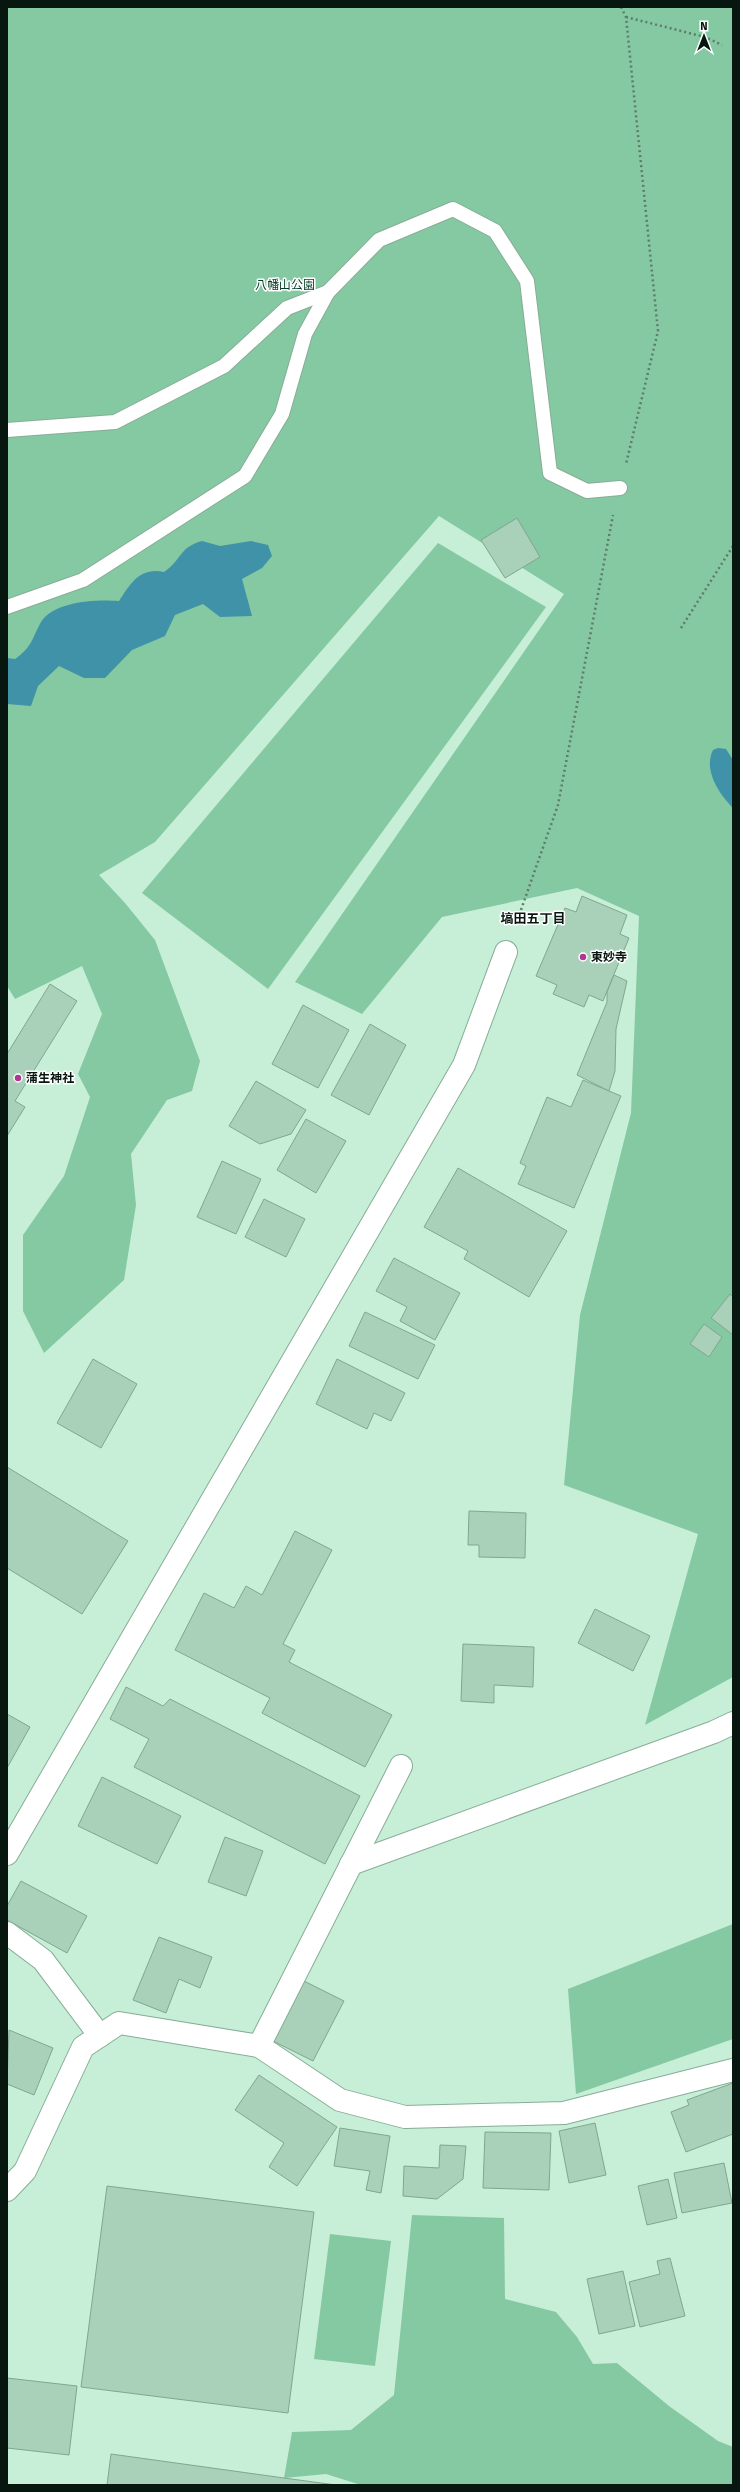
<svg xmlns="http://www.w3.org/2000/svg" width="740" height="2492" viewBox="0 0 740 2492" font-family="'Fira Sans','Noto Sans JP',sans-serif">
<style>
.green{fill:#84c9a2}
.water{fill:#4092a9}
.building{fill:#a9d0b9;stroke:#81a690}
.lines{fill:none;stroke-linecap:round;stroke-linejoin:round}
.lane-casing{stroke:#87ad97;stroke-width:16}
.street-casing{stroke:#87ad97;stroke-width:24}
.path{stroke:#607b6b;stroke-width:2.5;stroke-dasharray:2 3;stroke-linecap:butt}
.lane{stroke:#fff;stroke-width:14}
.street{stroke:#fff;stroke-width:22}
.poi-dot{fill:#ad3890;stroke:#fff;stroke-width:1.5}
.labels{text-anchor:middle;stroke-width:3;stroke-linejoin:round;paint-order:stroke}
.park-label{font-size:12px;fill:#043c24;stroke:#fff}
.poi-label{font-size:12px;font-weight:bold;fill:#07160e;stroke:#fff;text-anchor:start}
.neighbourhood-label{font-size:13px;font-weight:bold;fill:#07160e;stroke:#fff}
</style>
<rect width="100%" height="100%" fill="#c7efd7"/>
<g class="green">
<path d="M7,7h726v1670l-88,48 53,-191 -134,-49 16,-170 51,-202 8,-197 -62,-28 -135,29 -80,97 -67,-32 269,-388 -125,-78 -284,326 -56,33 26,28 30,37 45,121 -8,30 -25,9 -36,54 5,51 -12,75 -80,73 -21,-42v-76l41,-59 26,-79 -12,-23 24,-60 -20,-48 -67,33 -8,-13z"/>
<path d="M438,543l108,64 -278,382 -126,-96z"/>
<path d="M733,1924v115l-157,55 -8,-105z"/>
<path d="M412,2215l92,3 1,81 51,13 21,25 16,27 24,-1 52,43 49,35 15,6v38h-372l-35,-11 -42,4 8,-46 59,-2 43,-35z"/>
<path d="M330,2234l61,7 -16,125 -61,-7z"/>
</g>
<g class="water">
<path d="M202,541l18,5 31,-5 17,4 4,11 -10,12 -20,11 10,37 -32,1 -17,-13 -28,11 -10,21 -33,14 -27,28h-21l-25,-12 -21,20 -7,20 -24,-2v-46l8,1c18,-13 16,-19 26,-37 13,-21 56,-23 78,-21 12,-18 21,-34 45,-29 18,-12 14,-24 38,-31z"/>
<path d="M718,748l8,1 7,11v48c-14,-14 -30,-38 -20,-58z"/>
</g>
<g class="building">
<path d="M517,518l23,39 -35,21 -24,-38z"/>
<path d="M582,896l45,19 -7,19 9,4 -26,63 -14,-6 -5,12 -31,-13 4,-9 -21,-9 29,-68 11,4z"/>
<path d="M614,975l13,6 -11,48 -1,42 -6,20 -32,-16 30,-73v-10z"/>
<path d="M50,984l27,17 -62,100 10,6 -18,29v-82z"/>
<path d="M303,1005l46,25 -31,58 -46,-24z"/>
<path d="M370,1024l36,21 -37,70 -38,-20z"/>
<path d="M583,1080l38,16 -47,112 -56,-24 8,-18 -6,-3 27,-66 24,10z"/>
<path d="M256,1081l50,29 -15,24 -31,10 -31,-18z"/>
<path d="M306,1119l40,22 -30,52 -39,-23z"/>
<path d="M222,1161l39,18 -25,55 -39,-17z"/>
<path d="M458,1168l109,63 -38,66 -65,-38 4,-8 -44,-24z"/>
<path d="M264,1199l41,20 -19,38 -41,-20z"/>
<path d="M394,1258l66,35 -25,47 -35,-19 7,-14 -31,-16z"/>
<path d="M730,1294l3,3v38l-22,-17z"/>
<path d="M365,1312l70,33 -17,34 -69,-33z"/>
<path d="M704,1324l18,13 -13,20 -19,-13z"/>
<path d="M93,1359l44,25 -36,64 -44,-25z"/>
<path d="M337,1359l68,34 -14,28 -17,-8 -7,16 -51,-25z"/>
<path d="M7,1467l121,74 -46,73 -75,-46z"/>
<path d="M469,1511l57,2 -1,45 -46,-1v-12h-11z"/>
<path d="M295,1531l37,19 -49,94 12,6 -6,12 103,53 -27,52 -103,-54 8,-15 -95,-48 29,-57 30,15 12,-22 16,9z"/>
<path d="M595,1609l55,27 -17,35 -55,-28z"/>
<path d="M463,1644l71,3 -1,40 -39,-2v18l-33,-2z"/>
<path d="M126,1687l37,19 7,-7 190,97 -35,68 -191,-97 15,-28 -39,-20z"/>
<path d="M7,1714l23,13 -23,41z"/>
<path d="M102,1777l79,39 -24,48 -79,-38z"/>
<path d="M225,1837l38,14 -17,45 -38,-14z"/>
<path d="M21,1881l66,35 -20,37 -60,-33v-14z"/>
<path d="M159,1937l53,20 -12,31 -21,-9 -13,34 -33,-13z"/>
<path d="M304,1981l40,20 -31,60 -40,-20z"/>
<path d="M9,2030l44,18 -19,47 -27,-11z"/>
<path d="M259,2075l78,52 -40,59 -28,-19 15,-24 -49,-33z"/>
<path d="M733,2083v51l-47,18 -15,-40 18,-7 -2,-5z"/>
<path d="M595,2123l11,52 -37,8 -10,-52z"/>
<path d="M340,2128l50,8 -9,57 -15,-3 4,-19 -36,-5z"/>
<path d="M485,2132l66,1 -2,57 -66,-2z"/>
<path d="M440,2145l26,1 -3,33 -26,20 -34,-3 1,-30 35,2z"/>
<path d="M724,2163l8,40 -50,10 -8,-40z"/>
<path d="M668,2179l9,39 -30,7 -9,-39z"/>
<path d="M107,2186l207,26 -26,201 -207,-26z"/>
<path d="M670,2258l15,58 -45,11 -11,-45 31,-8 -3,-13z"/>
<path d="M623,2271l12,55 -36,8 -12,-55z"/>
<path d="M7,2378l70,8 -8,69 -62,-7z"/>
<path d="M111,2454l173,24 52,7h-229z"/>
</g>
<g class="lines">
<defs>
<g id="lane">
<path d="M7,430l108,-8 109,-56 63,-58 41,-16"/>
<path d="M7,607l76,-27 162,-104 37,-62 23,-80 23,-42 51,-52 74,-31 42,22 32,50 23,192 37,18 33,-3"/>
</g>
<g id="street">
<path d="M7,1854l457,-789 42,-113"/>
<path d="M351,1864l363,-132 19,-9"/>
<path d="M7,1933l36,27 57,76"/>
<path d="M259,2046l81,54 65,17 159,-4 169,-43"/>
<path d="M7,2190l18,-19 58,-124 36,-24 140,23 142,-280"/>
</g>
</defs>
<use href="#lane" class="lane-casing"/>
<use href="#street" class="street-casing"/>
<g class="path">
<path d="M621,7l5,10 32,314 -32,133"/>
<path d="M626,17l79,20 17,8"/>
<path d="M681,628l52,-82"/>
<path d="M516,924l42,-119 55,-290"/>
</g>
<use href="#lane" class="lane"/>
<use href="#street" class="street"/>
</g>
<g class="poi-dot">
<circle cx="583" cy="957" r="4"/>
<circle cx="18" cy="1078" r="4"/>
</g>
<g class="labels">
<g class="park-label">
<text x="285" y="289">八幡山公園</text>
</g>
<g class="poi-label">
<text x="591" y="961">東妙寺</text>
<text x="26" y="1082">蒲生神社</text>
</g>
<g class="neighbourhood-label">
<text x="533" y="923">塙田五丁目</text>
</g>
</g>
<rect width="740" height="2492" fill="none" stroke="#07160e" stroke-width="16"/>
<g transform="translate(704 36)" stroke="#ffffff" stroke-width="3" paint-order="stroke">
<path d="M0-3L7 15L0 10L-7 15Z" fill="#07160e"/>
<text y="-6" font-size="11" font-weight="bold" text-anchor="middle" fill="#07160e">N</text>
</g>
</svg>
